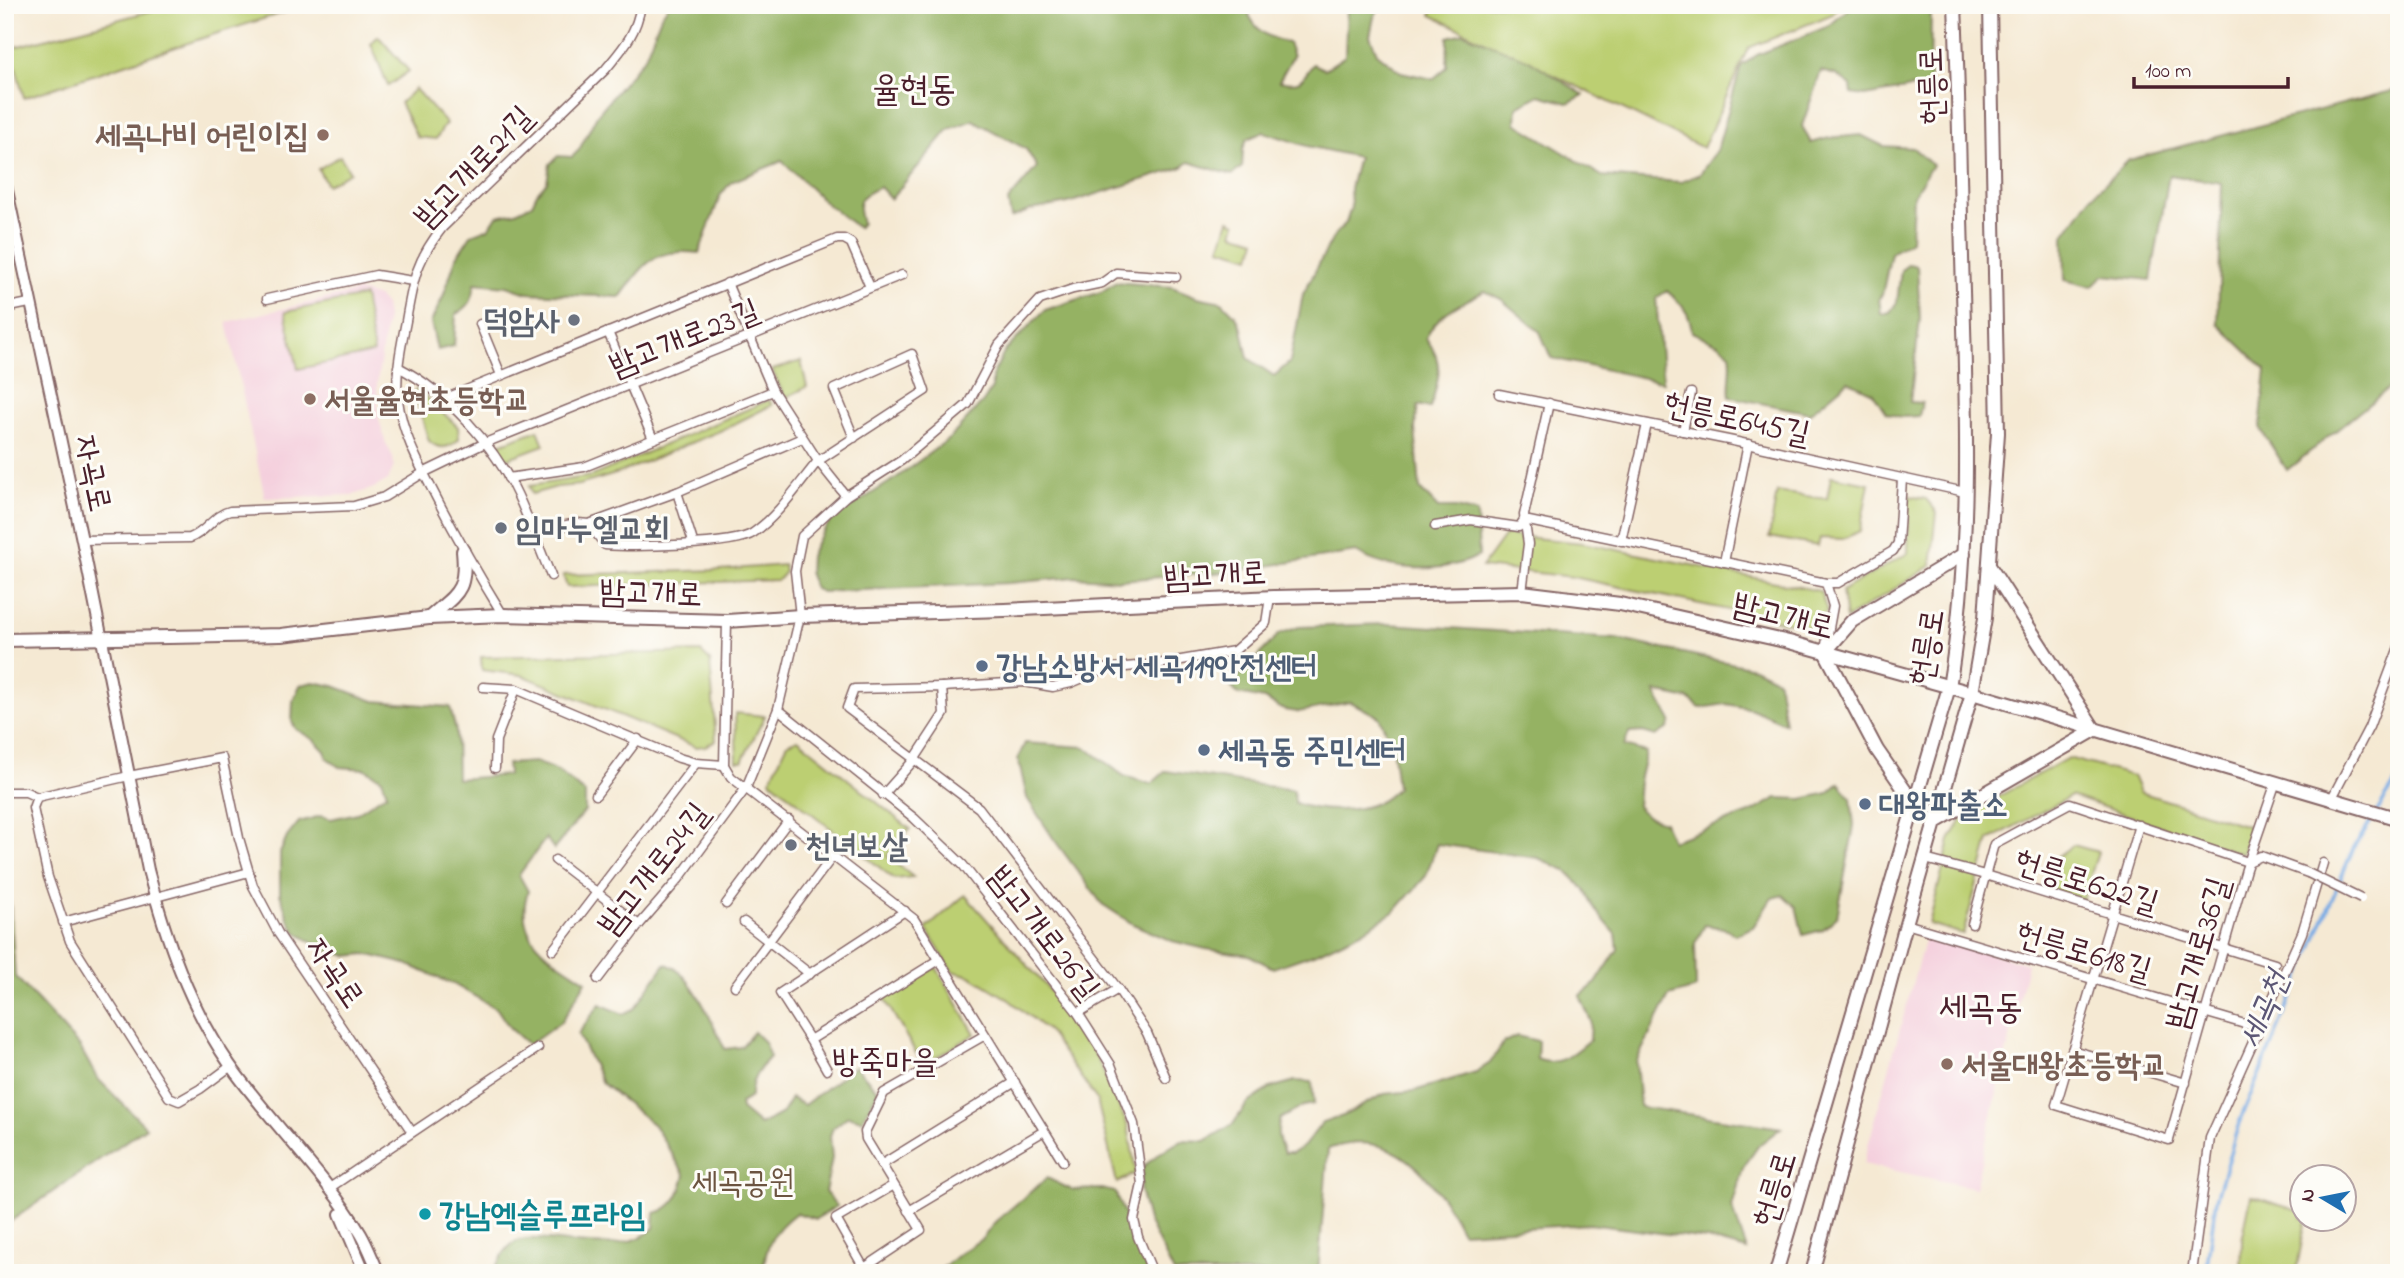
<svg xmlns="http://www.w3.org/2000/svg" width="2404" height="1278" viewBox="0 0 2404 1278" font-family="'Indie Flower','Poor Story',sans-serif">
<style>
.built{fill:#f4cfdd}
.green{fill:#bccf72;stroke:#83774e;stroke-width:2}
.forest{fill:#95b264;stroke:#706848;stroke-width:2}
.lines{fill:none;stroke-linecap:round;stroke-linejoin:round}
.stream{stroke:#78abe4;stroke-width:3.5}
.street-casing{stroke:#866666;stroke-width:11}
.secondary-casing{stroke:#866666;stroke-width:14}
.primary-casing{stroke:#866666;stroke-width:16}
.street{stroke:#fff;stroke-width:8}
.secondary{stroke:#fff;stroke-width:10}
.primary{stroke:#fff;stroke-width:12}
.street-bridge-casing{stroke:#866666;stroke-width:11;stroke-linecap:butt}
.street-bridge{stroke:#fff;stroke-width:8}
.education-dot{fill:#8d6e63;stroke:#fdfcf7;stroke-width:2.5}
.worship-dot{fill:#6b7280;stroke:#fdfcf7;stroke-width:2.5}
.service-dot{fill:#5c6f8a;stroke:#fdfcf7;stroke-width:2.5}
.culture-dot{fill:#0f9aa8;stroke:#fdfcf7;stroke-width:2.5}
.labels{text-anchor:middle;stroke-width:6;stroke-linejoin:round;paint-order:stroke}
.street-label{font-size:32px;fill:#4a1f2b;stroke:#fdfcf7}
.education-label{font-size:32px;font-weight:bold;fill:#785e54;stroke:#fdfcf7;text-anchor:start}
.worship-label{font-size:32px;font-weight:bold;fill:#5b616d;stroke:#fdfcf7;text-anchor:start}
.service-label{font-size:32px;font-weight:bold;fill:#4e5e75;stroke:#fdfcf7;text-anchor:start}
.park-label{font-size:32px;fill:#6c5440;stroke:#fdfcf7}
.culture-label{font-size:32px;font-weight:bold;fill:#0d838f;stroke:#fdfcf7;text-anchor:start}
.water-label{font-size:33px;font-style:italic;fill:#5c5775;stroke:#fdfcf7}
.neighbourhood-label{font-size:33px;fill:#4a1f2b;stroke:#fdfcf7}
.quarter-label{font-size:35px;fill:#4a1f2b;stroke:#fdfcf7}
</style>
<rect width="100%" height="100%" fill="#fdfcf7"/>
<filter id="ink" filterUnits="userSpaceOnUse"><feTurbulence type="fractalNoise" baseFrequency=".0143" numOctaves="2"/><feDisplacementMap in="SourceGraphic" scale="14" xChannelSelector="R" yChannelSelector="G"/><feConvolveMatrix kernelMatrix="1 2 1 2 8 2 1 2 1" color-interpolation-filters="sRGB"/></filter>
<filter id="wash" filterUnits="userSpaceOnUse"><feTurbulence type="fractalNoise" baseFrequency=".00686" numOctaves="4" result="noise"/><feDisplacementMap in="SourceGraphic" scale="28" xChannelSelector="R" yChannelSelector="G"/><feGaussianBlur stdDeviation="1.57" result="paint"/><feColorMatrix in="noise" values="0 0 0 0 0 0 0 0 0 0 0 0 0 0 0 0 0 1.4 0 .05"/><feComposite in="paint" operator="in"/></filter>
<g filter="url(#wash)">
<rect width="100%" height="100%" fill="#f5e9d3"/>
<g class="built">
<path d="M359,291l19,6 7,8 2,12 -10,67 1,31 7,26 8,16 1,9 -6,14 -14,8 -21,7 -88,3 -38,-176z"/>
<path d="M1926,934l101,30 -52,224 -112,-24z"/>
</g>
<g class="green">
<path d="M173,5h135l-96,30 -188,63 -13,-50z"/>
<path d="M1434,5h406l-7,9 -85,34 -45,100 -272,-133z"/>
<path d="M378,36l31,35 -21,15 -17,-42z"/>
<path d="M415,89l31,34 -10,16 -19,-2 -17,-34z"/>
<path d="M340,156l10,16 -23,13 -9,-16z"/>
<path d="M1229,220l7,3 -3,10 23,7 -5,17 -31,-9z"/>
<path d="M364,296l10,57 -76,16 -13,-57z"/>
<path d="M801,361l6,26 -22,11 -13,-28z"/>
<path d="M418,389l40,38 1,12c-10,10 -20,11 -30,2l-14,-46v-5z"/>
<path d="M769,400l3,5 -50,25 -103,43 -40,12 -22,2 -25,7 -3,-8 63,-10z"/>
<path d="M538,430l6,15 -38,14 -12,-13z"/>
<path d="M1831,476l38,7 -9,48 -17,8 -23,-1 -2,8 -49,-9 8,-45 50,7z"/>
<path d="M1909,496l17,3 11,13 -6,54 -85,53 -4,-28 66,-38z"/>
<path d="M1505,535l78,8 237,48 7,20 -14,17 -240,-51 -91,-10z"/>
<path d="M784,565l1,7 -7,8 -211,7 -4,-12 157,-5z"/>
<path d="M701,652l9,9 6,80 -11,5 -9,1 -174,-72 -40,-5 -1,-13z"/>
<path d="M735,713l30,3 -23,45h-5z"/>
<path d="M798,739l112,90 -23,27 26,21 -19,2 -124,-99 18,-37z"/>
<path d="M2068,758l65,18 7,16 110,35 -8,27 -171,-58 -82,44 -26,94 -34,-10 21,-84 15,-25z"/>
<path d="M2073,845l25,7 -15,48 -36,-12 8,-30z"/>
<path d="M965,895l80,90 45,58 38,83 8,47 -19,10 -20,-83 -49,-69 -40,-32 -38,-23 -18,-5 -26,-42z"/>
<path d="M936,967l39,67 -52,31 -39,-67z"/>
<path d="M2251,1196l51,16v6l4,1 -10,54h-55l1,-33z"/>
</g>
<g class="forest">
<path d="M669,5h583l-3,10c9,18 20,23 39,28l5,13 -14,25c22,5 22,0 34,-17l12,5 20,-13 2,-51h34l-7,12 -4,19 7,17 24,19 32,7 14,-12 1,-30 16,-4 65,27 55,35 -16,8 -29,-8 -22,12 -1,16 86,53 79,6 19,-8 17,-24 24,-84 16,-11 72,-29 24,-21h78l-1,90 -18,-7 -48,8 -12,-2 -1,-8 -15,-11 -15,-4 -19,55 9,17 18,-5 32,-3 22,11 30,2 19,17 -19,31 -2,45 -20,12 -9,42 -3,3 2,16 9,-2 7,-10 4,-32 8,-6 8,2 3,53 -10,83 12,1 -3,13 -18,1 -15,-4 -13,-20 -25,-12 -38,32 -80,-16c-2,-16 3,-28 0,-44l-12,-9 -26,-12c-2,-20 -10,-28 -25,-41l-11,7 7,84 -112,-24 -11,-26 -39,-33 -16,-8c-23,12 -50,23 -59,47 19,26 13,42 4,70l-12,-3 -3,23 5,61 18,19h18l21,5 2,43c-35,17 -89,17 -123,-4l-128,20 -108,8 -45,-3 -66,6 -187,9 -7,-3 -6,-14 1,-19 8,-17 14,-20 64,-41 54,-40 33,-36 9,-14v-12l13,-25 40,-41 56,-18 15,-10 56,5 25,10 25,5 14,14 6,13 6,29 26,18 16,-14 13,-68 32,-60 11,-11 5,-16 -1,-19 8,-31 -51,-11 -43,-14 -17,7 -4,10 -1,18 -10,8 -43,-13 -8,6 -23,7 -90,28 -37,7 -20,8 -3,-17 29,-34 -11,-18 -53,-29 -24,9 -58,70 -11,-12c-21,8 -25,15 -18,36l-4,5 -31,-24 -45,-43 -51,21 -11,14 -21,57c-47,-6 -54,11 -79,44l-93,-4 -20,-7 -32,-3c-2,16 -4,23 -19,31l-2,32 -17,4 -6,-28 12,-25 13,-39 15,-23 18,-7 8,-12 19,-4 16,-8 5,-11 10,-11 3,-18 8,-8 14,1 7,-7 18,-35 48,-58 16,-41z"/>
<path d="M2399,89v291l-112,90 -27,-42 6,-58 -48,-46 4,-141 -53,-8 -18,105 -47,-5 -12,12 -27,-7 -1,-45 27,-38 38,-37z"/>
<path d="M1388,624l228,15 138,29 24,12 7,43 -33,-14 -26,-5 -26,4 -11,-9 -34,-7 16,29 -3,7 -12,8 -13,-4 -14,1 -5,13 22,6 -7,29 -2,25 9,10 18,6 8,19 78,-28 27,-15 25,1 26,-6 11,-10 12,15 3,28 -17,91 -15,13 -19,5 -7,-28 -13,-12 -11,3 -19,29 -18,8 -12,-7 -18,-3 -10,18 1,45 -27,8 -33,66 4,45 141,21 -22,17 -16,23 -11,39 15,43 -40,-11 -118,-15 -127,8c-27,-53 -67,-107 -134,-83l-10,124h-144l-26,-52 -8,-32 3,-22 17,-14 22,-13 23,1 28,-17 14,-20 23,-16 25,-7 17,1 2,22 -11,2 -23,13c-4,14 -2,21 4,34h8l12,-7 18,-23 21,-7 41,-22 30,-3 62,-19 14,-9 14,-21 13,-6 21,5 -1,18c21,10 38,-6 53,-19l1,-19 -11,-25 16,-13 22,-34 -2,-15 -21,-24 -11,-21 -19,-19 -27,-12 -101,-14 -11,32 -31,35 -34,21 -42,20 -46,16 -24,-13 -43,-6 -34,-8 -39,-17 -31,-20 -49,-66 -26,-40 -9,-40 7,-15 60,4 39,29 27,8 15,-13 127,19 2,13c23,9 61,10 84,-1 6,-3 13,-9 18,-14l-5,-44 -13,-27 -28,-15 -53,10 -14,-2 -20,-11 -26,-5 -7,-7 7,-10 41,-43 20,-7z"/>
<path d="M313,682l21,4 40,15 76,6 6,24 1,48 51,-4 -1,-11 28,-2 23,9 27,22v18l-31,38 -8,-11 -27,37 9,16c-16,48 24,67 58,90l-24,40 -33,24 -19,-17 -13,-19 -44,-25 -47,-20 -41,-10 -17,2 -26,-7 -27,-18 -7,-13 -8,-24v-41l7,-16 12,-15 22,-6 10,3 26,-6 30,-20 -5,-14 -17,-10 -26,-2 -12,-9 -2,-7 -11,-11 -18,-11 -4,-7 1,-21 7,-16z"/>
<path d="M5,878l4,9 6,89 65,71 17,31 49,49 -141,98z"/>
<path d="M665,964c26,5 49,63 60,85l16,-2 13,-15 10,10 6,15c-11,12 -20,23 -19,40l-11,6 1,6 19,16 22,-12 9,-15 13,7 51,-39 23,25 -16,29 -14,-4 -15,12 -3,8 2,22 -7,34 12,14 -21,13 -20,-6c-24,18 -29,31 -34,60h-270c7,-11 12,-24 23,-31 10,-5 22,-3 33,-2 34,3 79,13 106,-12l1,-15c19,-5 26,-19 30,-38l-31,-50 -52,-42 -24,-49 22,-30 23,10 11,-5z"/>
<path d="M1047,1178l25,12 29,-1 14,3 34,81h-212l22,-19 24,-16 12,-16z"/>
</g>
<g class="lines">
<path class="stream" d="M2206,1273l10,-74 23,-76 114,-274 46,-72"/>
</g>
</g>
<g filter="url(#ink)">
<g class="lines">
<defs>
<g id="street">
<path d="M267,299l109,-24 37,6"/>
<path d="M5,308l24,-5"/>
<path d="M480,324l21,51"/>
<path d="M608,332l45,107"/>
<path d="M398,367c49,25 97,79 120,129 12,26 22,54 33,80"/>
<path d="M1499,394l234,47 232,51"/>
<path d="M444,399l393,-160h7l7,4 19,44"/>
<path d="M1683,431l8,-38"/>
<path d="M508,478l76,-11 189,-76"/>
<path d="M677,492l16,50"/>
<path d="M846,496l-28,-35 107,-70 -13,-37 -78,35 20,49"/>
<path d="M1524,520l302,63"/>
<path d="M589,524l16,21c26,2 129,1 148,-12 24,-16 46,-49 65,-72l-45,-70 -46,-108"/>
<path d="M1435,526l36,-6 48,7 5,-7"/>
<path d="M533,531l45,-8 11,1 88,-32 125,-54"/>
<path d="M82,540l108,-2c17,-6 23,-23 40,-27l124,-5 30,-9 39,-24 62,-30 417,-168"/>
<path d="M1621,541l26,-117"/>
<path d="M1724,562l24,-118"/>
<path d="M1522,592l6,-48 -4,-29 25,-112"/>
<path d="M503,615c-24,-39 -47,-79 -68,-120 -15,-29 -33,-62 -37,-95 -3,-26 3,-53 8,-79 7,-41 10,-60 36,-93l163,-158c18,-22 31,-35 36,-65"/>
<path d="M727,621l-3,144 7,12 183,142 149,242"/>
<path d="M1825,650l8,-44 -7,-23h12l55,-32 5,-8 4,-64"/>
<path d="M483,687l33,2 163,69 17,5 28,2"/>
<path d="M942,687l82,-5 29,5 18,-4 33,-14 54,-5 76,-13 32,-28 4,-26"/>
<path d="M495,768l1,-28 20,-51"/>
<path d="M5,792h21l11,5"/>
<path d="M596,795l42,-56"/>
<path d="M883,795l31,-35 30,-46 -2,-27 -88,2 -7,19 132,100 139,181 29,44 19,45"/>
<path d="M2332,798l37,-71 30,-80"/>
<path d="M2139,825l-83,280 113,35 77,-271 30,-87"/>
<path d="M1925,859l60,16 290,89"/>
<path d="M555,860l84,65"/>
<path d="M726,904l63,-84"/>
<path d="M63,922l186,-50"/>
<path d="M744,922l66,52"/>
<path d="M1906,924l342,101"/>
<path d="M1972,924l22,-80 76,-41 178,59 13,-6 47,17"/>
<path d="M553,950l143,-187"/>
<path d="M598,979l41,-54 39,-45 68,-92 32,-79"/>
<path d="M735,986l98,-130"/>
<path d="M1078,1013l40,-24"/>
<path d="M810,1040l-30,-47 125,-82"/>
<path d="M2072,1050l114,33"/>
<path d="M231,1066l-31,23 -21,12 -10,-4 -99,-156 -22,-64 -15,-69 4,-11 92,-21 93,-18 17,80 14,48 25,47 134,199"/>
<path d="M827,1070l-17,-30 129,-80"/>
<path d="M881,1165l134,-83"/>
<path d="M894,1185l27,45 -57,38 -28,-49 58,-34 -28,-46 -1,-7 19,-39 101,-58"/>
<path d="M328,1189l210,-141"/>
<path d="M909,1211l135,-80"/>
<path d="M1153,1273l-15,-36 -4,-17 8,-36 -8,-60 -23,-59 -33,-52 -115,-148 -49,-47 -136,-109 22,-93 -5,-45 7,-35 44,-40 56,-36 66,-56 31,-59 41,-45 33,-11 29,-6 14,-10 60,4"/>
<path d="M2192,1273l18,-135 92,-205 21,-70"/>
</g>
<g id="secondary">
<path d="M5,181l77,359 66,330c18,69 41,136 82,195 40,57 96,110 131,169 7,12 12,26 18,39"/>
<path d="M340,1214l25,59"/>
</g>
<g id="primary">
<path d="M1990,567l105,163"/>
<path d="M429,618c28,-25 38,-26 34,-67"/>
<path d="M5,640l276,-5 148,-17 74,-3 224,6 73,-5 205,-6 269,-13 248,-5 98,12 169,38 183,51 427,126"/>
<path d="M1825,652l52,98 38,55"/>
<path d="M1825,652l27,-31 112,-67"/>
<path d="M1937,821l158,-91"/>
<path d="M1776,1273l173,-586c22,-130 18,-264 14,-396 -3,-95 -4,-191 -8,-286"/>
<path d="M1812,1273l94,-349 66,-231 13,-75 13,-185 -8,-428"/>
</g>
</defs>
<use href="#street" class="street-casing"/>
<use href="#secondary" class="secondary-casing"/>
<use href="#primary" class="primary-casing"/>
<use href="#street" class="street"/>
<use href="#secondary" class="secondary"/>
<use href="#primary" class="primary"/>
<defs>
<path id="street-bridge" d="M2308,873l53,26"/>
</defs>
<use href="#street-bridge" class="street-bridge-casing"/>
<use href="#street-bridge" class="street-bridge"/>
</g>
</g>
<g class="education-dot">
<circle cx="323" cy="135" r="7"/>
<circle cx="310" cy="399" r="7"/>
<circle cx="1947" cy="1064" r="7"/>
</g>
<g class="worship-dot">
<circle cx="574" cy="320" r="7"/>
<circle cx="501" cy="528" r="7"/>
<circle cx="791" cy="845" r="7"/>
</g>
<g class="service-dot">
<circle cx="982" cy="666" r="7"/>
<circle cx="1204" cy="750" r="7"/>
<circle cx="1865" cy="804" r="7"/>
</g>
<circle class="culture-dot" cx="425" cy="1214" r="7"/>
<g class="labels">
<g class="street-label">
<text transform="translate(1931 86) rotate(-92)" y="11">헌릉로</text>
<text transform="translate(473 166) rotate(-46)" y="11">밤고개로21길</text>
<text transform="translate(684 337) rotate(-22)" y="11">밤고개로23길</text>
<text transform="translate(1737 418) rotate(12)" y="11">헌릉로645길</text>
<text transform="translate(94 473) rotate(78)" y="11">자곡로</text>
<text transform="translate(1215 574) rotate(-3)" y="11">밤고개로</text>
<text transform="translate(651 592) rotate(2)" y="11">밤고개로</text>
<text transform="translate(1784 615) rotate(14)" y="11">밤고개로</text>
<text transform="translate(1926 647) rotate(-81)" y="11">헌릉로</text>
<text transform="translate(653 868) rotate(-52)" y="11">밤고개로24길</text>
<text transform="translate(2087 881) rotate(17)" y="11">헌릉로622길</text>
<text transform="translate(1045 932) rotate(52)" y="11">밤고개로26길</text>
<text transform="translate(2084 951) rotate(16)" y="11">헌릉로618길</text>
<text transform="translate(2197 953) rotate(-74)" y="11">밤고개로36길</text>
<text transform="translate(336 972) rotate(56)" y="11">자곡로</text>
<text transform="translate(1774 1189) rotate(-73)" y="11">헌릉로</text>
</g>
<g class="education-label">
<text x="309" y="146" text-anchor="end">세곡나비 어린이집</text>
<text x="324" y="410">서울율현초등학교</text>
<text x="1961" y="1075">서울대왕초등학교</text>
</g>
<g class="worship-label">
<text x="560" y="331" text-anchor="end">덕암사</text>
<text x="515" y="539">임마누엘교회</text>
<text x="805" y="856">천녀보살</text>
</g>
<g class="service-label">
<text x="996" y="677">강남소방서 세곡119안전센터</text>
<text x="1218" y="761">세곡동 주민센터</text>
<text x="1879" y="815">대왕파출소</text>
</g>
<g class="park-label">
<text x="743" y="1192">세곡공원</text>
</g>
<g class="culture-label">
<text x="439" y="1225">강남엑슬루프라임</text>
</g>
<g class="water-label">
<text transform="translate(2262 1009) rotate(-67)" y="12">세곡천</text>
</g>
<g class="neighbourhood-label">
<text x="885" y="1072">방죽마을</text>
</g>
<g class="quarter-label">
<text x="914" y="100">율현동</text>
<text x="1981" y="1018">세곡동</text>
</g>
</g>
<rect width="2404" height="1278" fill="none" stroke="#fdfcf7" stroke-width="28"/>
<g transform="translate(2323 1198) rotate(280)"><circle r="33" fill="#fdfcf7" stroke="#b5a4a5" stroke-width="2"/>
<path d="M0-5L12 26L0 18L-12 26Z" fill="#1f6fb2"/>
<text y="-10" font-size="19" font-weight="bold" text-anchor="middle" fill="#4a1f2b">N</text>
</g>
<path d="M2134 77v10h154v-10" fill="none" stroke="#4a1f2b" stroke-width="3.5"/>
<text x="2145" y="77" font-size="21" fill="#4a1f2b" stroke="#fdfcf7" stroke-width="5" paint-order="stroke">100 m</text>
</svg>
